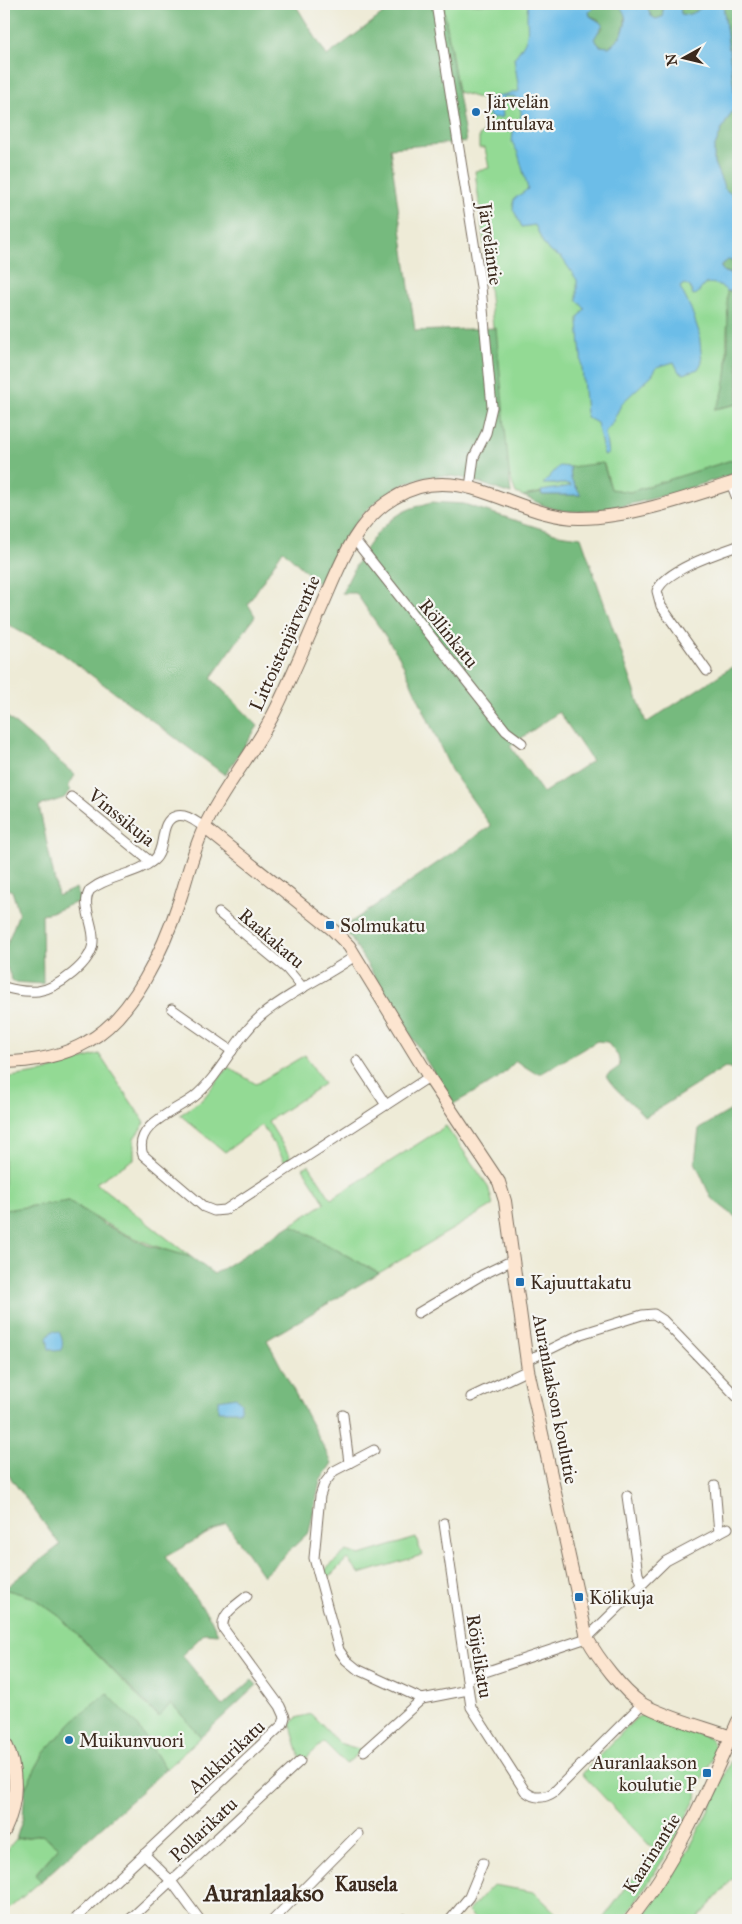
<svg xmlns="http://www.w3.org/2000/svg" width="742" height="1924" viewBox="0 0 742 1924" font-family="'IM FELL Great Primer',serif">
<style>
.green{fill:#93da94;stroke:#678259}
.forest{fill:#76ba7e;stroke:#58724e;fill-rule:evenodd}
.water{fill:#6cbde8;stroke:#547483}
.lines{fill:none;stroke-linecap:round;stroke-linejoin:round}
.street-casing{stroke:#7a6e5f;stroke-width:11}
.secondary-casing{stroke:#7a6e5f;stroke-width:14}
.street{stroke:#fff;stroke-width:9}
.secondary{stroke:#fce5d0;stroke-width:12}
.poi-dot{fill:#1f6fb2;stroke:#f6f6f2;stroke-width:2}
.labels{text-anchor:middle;stroke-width:4.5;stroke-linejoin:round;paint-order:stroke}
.poi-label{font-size:19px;fill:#3b2a1e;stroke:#f6f6f2;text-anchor:start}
.street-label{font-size:19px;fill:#3b2a1e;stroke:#f6f6f2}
.neighbourhood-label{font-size:20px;font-weight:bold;fill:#3b2a1e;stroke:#f6f6f2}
.district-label{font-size:24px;font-weight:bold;fill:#3b2a1e;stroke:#f6f6f2}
</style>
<rect width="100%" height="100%" fill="#f6f6f2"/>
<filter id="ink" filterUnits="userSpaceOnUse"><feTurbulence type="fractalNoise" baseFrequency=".02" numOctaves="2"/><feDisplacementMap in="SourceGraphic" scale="10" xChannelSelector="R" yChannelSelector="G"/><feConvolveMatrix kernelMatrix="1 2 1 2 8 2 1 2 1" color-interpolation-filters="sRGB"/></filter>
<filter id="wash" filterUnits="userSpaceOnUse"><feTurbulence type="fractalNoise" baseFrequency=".0096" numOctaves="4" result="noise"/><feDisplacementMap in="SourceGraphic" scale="20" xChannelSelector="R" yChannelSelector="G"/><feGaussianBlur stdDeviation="1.12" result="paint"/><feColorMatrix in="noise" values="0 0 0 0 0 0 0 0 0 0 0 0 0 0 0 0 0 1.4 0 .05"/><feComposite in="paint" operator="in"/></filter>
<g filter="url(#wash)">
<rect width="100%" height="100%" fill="#eeebd7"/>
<g class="green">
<path d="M443,4h237v6l16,3 12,-9h15l9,193 6,3v62l-10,-2 -8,6 18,10v15l-4,2c-2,13 -7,26 -7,39 -1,21 4,61 -12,77l23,-5v54l-108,34 -19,-3 -7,-25 -53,20h19l2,2 -49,10 -7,-3c-20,-48 -17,-104 -22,-155 -5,-56 -12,-112 -19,-167l14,-3 -4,-20h-6v-12l4,-3 2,-33 -27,-8z"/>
<path d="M99,1054l46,69 -11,15v21l-38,24 95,74c-51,-14 -78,-27 -122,-56l-65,9v-132l39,-6z"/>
<path d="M305,1055l19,29 -56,37 23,37 -6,4 -23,-37 -37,27 -45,-37 23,-16 25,-32 28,17z"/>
<path d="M446,1126l42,60 5,19 -114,68 -88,-48 34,-22 -22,-35 6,-3 22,34z"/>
<path d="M416,1538l6,17 -62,19 -13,-15 -22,22 -3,-8 24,-22 14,4z"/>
<path d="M4,1589l28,8 27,19 99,101 13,-14 30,34 -35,32 -29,-44 -64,-4 -29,32 -19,35 -4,-28 -17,-36z"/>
<path d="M650,1712l60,27 7,11 -18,36 -2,10 -30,58 -44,66h-21l52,-70 -72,-76 54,-56z"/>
<path d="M311,1714l28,29 23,7 -16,14 -22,-22 -23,21 -10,-38 5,-7z"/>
<path d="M738,1745v128l-42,47h-57c46,-50 71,-113 99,-175z"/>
<path d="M42,1835l17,12 -24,27 6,7 -37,32v-60l12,-14z"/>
<path d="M493,1885l41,7 29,28h-87l-8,-8z"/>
</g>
<g class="forest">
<path d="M4,4h291l32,52 69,-52h47l23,138 -76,6 25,183 81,-3 15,166c-20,-6 -41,-17 -62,-18 -41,-3 -78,23 -100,56 -11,16 -19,37 -28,54l-38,-36 -35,54 7,12 -44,62 47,48 -33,49 -166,-124c-18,-10 -39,-17 -55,-30z"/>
<path d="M598,4c12,0 19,-1 27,9 1,15 -3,26 -16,34l-9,-1 -6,-7 2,-5 7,-6 -5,-9 -8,-3 -1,-4z"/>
<path d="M645,4h19l-2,13 -6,2 -5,-3z"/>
<path d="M680,4h28c-9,7 -16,13 -27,10z"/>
<path d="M723,4h15v196l-13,-11 -11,-26v-14l8,-20 14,-24z"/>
<path d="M728,260l10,2v14l-17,-6 2,-8z"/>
<path d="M727,291h11v113l-24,5c19,-17 13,-91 13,-118z"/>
<path d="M738,458v14c-44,15 -135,46 -179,38 -12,-2 -24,-9 -36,-14l18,-3 1,2h39l-10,-16 -1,-12 33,-4 8,26 19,3z"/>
<path d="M431,502l33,2 94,30 23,3 65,186 92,-60v407l-13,-3 -80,50c-13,-15 -29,-25 -39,-41l14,-10 -2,-10 -11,-14 -10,-1 -55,32h-7l-19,-12 -18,18 -45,25 -109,-177 147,-101 -40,-56 -52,-114 -43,-63h-14c15,-31 31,-65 63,-82 8,-4 18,-6 26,-9zM559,712l33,49 -49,32 -33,-47z"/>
<path d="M4,714l71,61 -7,12 3,3 -7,8 -25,8 19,90 18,-8 4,13 -28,11 -10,2 1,70 -30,-2 -9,-21v-9l15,-39 -7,-22 -8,-4z"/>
<path d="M738,1106v113l-27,-21 -16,-36 4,-33z"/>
<path d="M69,1201l36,24 42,20 44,12 23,17 77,-49 88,48 -112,67 65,123 -12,18 -11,51 -46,44 -37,-53 -61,34 46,62 7,15 -13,-1 -23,22 41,51 29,-26 5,5 -56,52 -30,-34 -12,14 -100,-101 -27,-19 -28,-8 56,-44 -56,-76v-259z"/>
<path d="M107,1693l30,32 29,44 -125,112 -6,-6 24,-28 -17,-12 -26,4 7,-22 2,-29 19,-35 29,-32z"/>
</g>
<g class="water">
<path d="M528,4h70l-9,8 1,4 13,8 -9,15 6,7 9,1c15,-9 26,-34 5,-43h32l5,12 5,3 6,-2 2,-13h16l1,10c11,3 16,-5 26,-9 4,-2 11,-1 16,-1l13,101 -14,24 -8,20v14l11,26 13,11v62l-10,-2 -8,6 4,6 14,4v15h-11c-7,-6 -12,-9 -22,-7l-8,10 -4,1 -3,-8 -5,-3 -5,3 11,22 8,23 3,30 -4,7 -14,5 -5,-2 -5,-10 -17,5 -5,8 -30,28 -11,22 -6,7 3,22 -4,1 -7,-32 -9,-5 -2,-5 -8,-90v-5l7,-9 -8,-9v-20l-15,-22 -13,-7 -6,-8 -8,-18 -13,2 -9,-18 1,-10 14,-10 -10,-36 -6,-11 1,-10 8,-16v-5l-6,-14 -9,-1 -5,3 2,18 -13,1 -4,-19 33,-8 -5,-33c21,-26 10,-26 14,-54z"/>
<path d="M559,466l11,1 1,12 10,16h-39l-1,-4 30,-5 -1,-2h-27z"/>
<path d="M52,1331l7,1c3,5 5,12 2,18l-6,1 -6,-2 -2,-11z"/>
<path d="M236,1397l5,6v8h-23v-11z"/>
</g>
</g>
<g filter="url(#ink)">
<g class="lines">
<defs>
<g id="street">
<path d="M436,4l45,283 11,120 -6,26 -12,24 -4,30"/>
<path d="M731,483l7,18"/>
<path d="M354,539l152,192 16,12"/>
<path d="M707,671l-46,-65 -4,-15c8,-21 61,-38 81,-45"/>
<path d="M71,797l80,65"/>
<path d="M219,913l68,56 16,19"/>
<path d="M355,956c-30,21 -65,36 -93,59 -27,23 -41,60 -68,82 -18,14 -62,28 -51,58l61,52 10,4 11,-1 204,-133"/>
<path d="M4,987c10,3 24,5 34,4 20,-3 54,-28 55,-49 2,-17 -13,-37 -3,-52 19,-15 46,-15 64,-30 13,-11 4,-39 22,-44 10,-3 20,6 28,11"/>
<path d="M172,1009l60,42"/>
<path d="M357,1061l29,44"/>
<path d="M418,1313l64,-38 31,-15"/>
<path d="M526,1361l55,-27 61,-19 12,-1 9,6 75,78"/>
<path d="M471,1397l57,-27"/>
<path d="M343,1415l6,48"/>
<path d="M374,1450l-40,21 -10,13 -4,12 -6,62 25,92 7,10 11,9 65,30 46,-9"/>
<path d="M715,1486l4,47"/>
<path d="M627,1496l11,78 4,9"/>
<path d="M444,1523l27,184 54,84c9,8 19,8 29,1l88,-88"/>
<path d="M467,1678l120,-40 79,-77 62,-33"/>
<path d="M364,1751l58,-52"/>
<path d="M144,1854l27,27 29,39"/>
<path d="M404,1919l2,1"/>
<path d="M74,1920l209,-196 2,-7 -5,-11 -57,-78c-2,-15 14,-23 24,-32"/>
<path d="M129,1920l171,-159"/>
<path d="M273,1920l85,-86"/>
<path d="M450,1920l19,-23 14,-34"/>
</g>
<g id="secondary">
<path d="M204,827l128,102 17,17 80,131 70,105 6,19 23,169 59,268c11,20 36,53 54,65 20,13 66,25 90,34"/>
<path d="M4,1062c28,0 59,-6 83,-20 47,-26 77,-94 93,-143 8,-24 13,-48 24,-71 19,-41 50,-75 70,-115 18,-36 33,-73 49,-109 17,-39 32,-83 71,-106 66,-41 121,21 187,20 48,0 111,-22 157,-37"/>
<path d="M4,1740c15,30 14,63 0,92"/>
<path d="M630,1920c48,-60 77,-129 108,-199"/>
</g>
</defs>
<use href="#street" class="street-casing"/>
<use href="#secondary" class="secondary-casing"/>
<use href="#street" class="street"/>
<use href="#secondary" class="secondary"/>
</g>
</g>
<g class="poi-dot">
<circle cx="476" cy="112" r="5"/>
<rect x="325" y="920" width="10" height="10" rx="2.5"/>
<rect x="515" y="1277" width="10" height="10" rx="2.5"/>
<rect x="574" y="1592" width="10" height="10" rx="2.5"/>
<circle cx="69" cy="1740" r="5"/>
<rect x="702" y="1768" width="10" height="10" rx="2.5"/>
</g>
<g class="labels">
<g class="poi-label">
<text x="486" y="108">Järvelän<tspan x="486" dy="22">lintulava</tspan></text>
<text x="340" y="932">Solmukatu</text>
<text x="530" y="1289">Kajuuttakatu</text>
<text x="589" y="1604">Kölikuja</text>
<text x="79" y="1747">Muikunvuori</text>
<text x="697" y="1769" text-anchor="end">Auranlaakson<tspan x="697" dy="22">koulutie P</tspan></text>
</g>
<g class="street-label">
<text transform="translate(491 244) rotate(82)" y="7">Järveläntie</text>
<text transform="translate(449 633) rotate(51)" y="7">Röllinkatu</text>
<text transform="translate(284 643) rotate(-66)" y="7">Littoistenjärventie</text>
<text transform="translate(122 817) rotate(39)" y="7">Vinssikuja</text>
<text transform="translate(272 938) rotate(41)" y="7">Raakakatu</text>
<text transform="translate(556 1399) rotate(79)" y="7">Auranlaakson koulutie</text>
<text transform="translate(480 1656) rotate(81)" y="7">Röijelikatu</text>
<text transform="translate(226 1756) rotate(-43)" y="7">Ankkurikatu</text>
<text transform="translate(203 1829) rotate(-43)" y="7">Pollarikatu</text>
<text transform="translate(651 1853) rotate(-58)" y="7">Kaarinantie</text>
</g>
<g class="neighbourhood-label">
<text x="366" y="1891">Kausela</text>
</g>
<g class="district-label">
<text x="264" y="1901">Auranlaakso</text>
</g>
</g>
<rect width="742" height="1924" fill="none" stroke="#f6f6f2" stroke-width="20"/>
<g transform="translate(684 58) rotate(262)" stroke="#f6f6f2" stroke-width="4" paint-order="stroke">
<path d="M0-4L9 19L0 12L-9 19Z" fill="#3b2a1e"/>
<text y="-8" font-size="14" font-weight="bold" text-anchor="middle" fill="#3b2a1e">N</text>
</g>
</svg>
